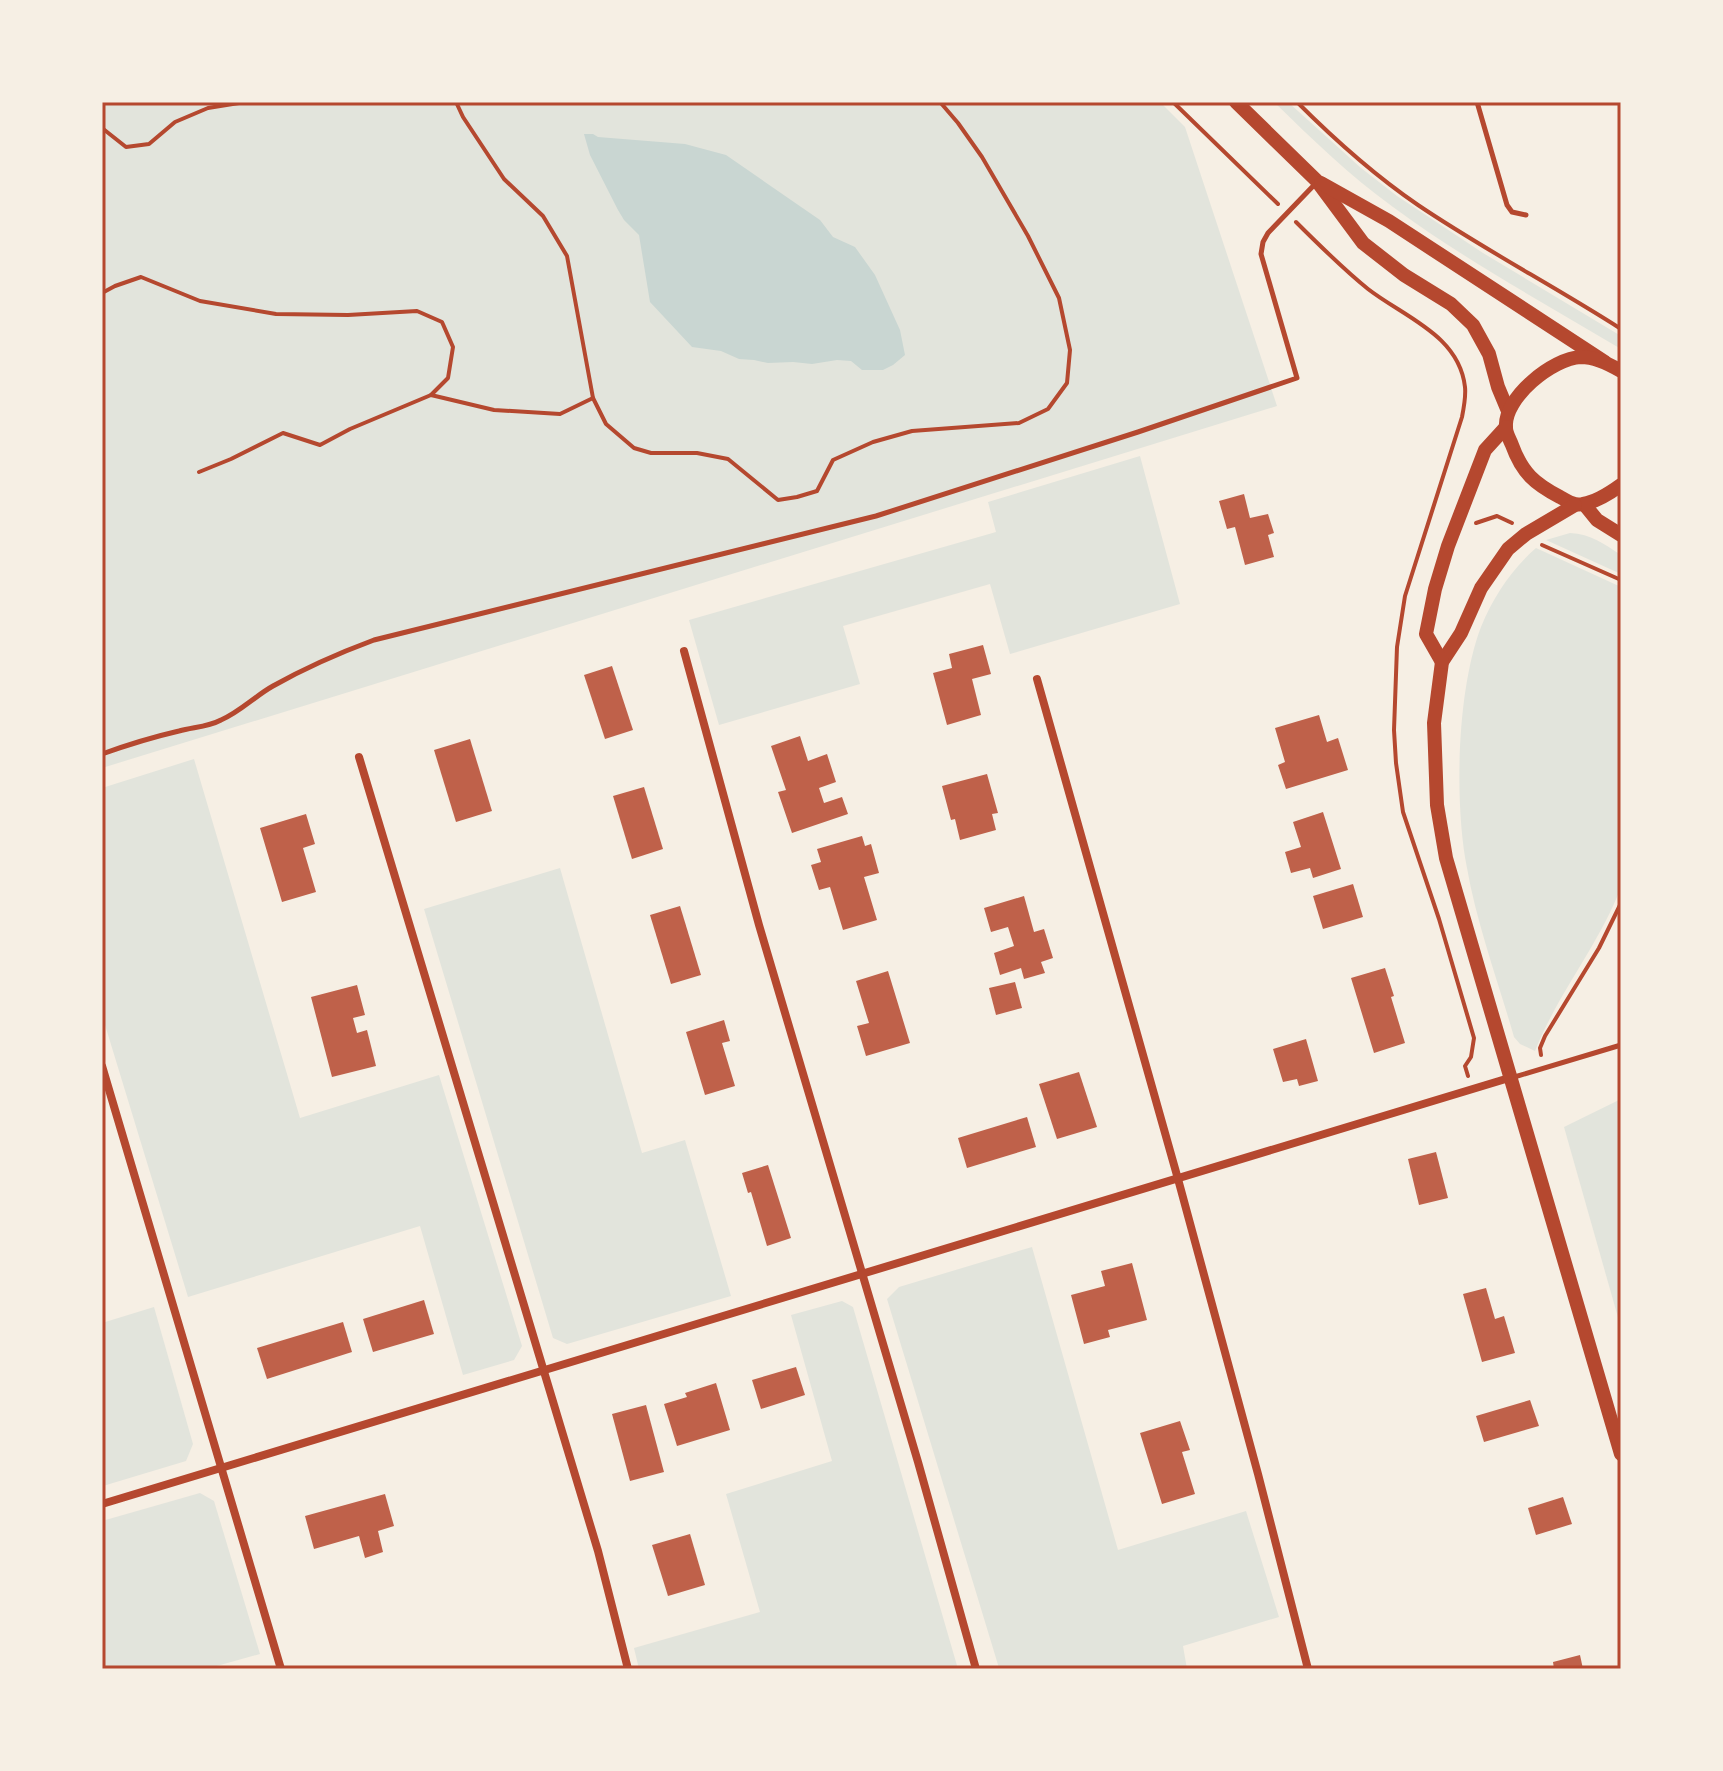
<svg xmlns="http://www.w3.org/2000/svg" width="1723" height="1771" viewBox="0 0 1723 1771" font-family="'Nunito Sans',sans-serif">
<style>
.green{fill:#e2e4dc}
.water{fill:#c9d6d2}
.building{fill:#bf614a}
.lines{fill:none;stroke-linecap:round;stroke-linejoin:round}
.path{stroke:#b5482f;stroke-width:4}
.service{stroke:#b5482f;stroke-width:5}
.minor{stroke:#b5482f;stroke-width:8}
.tertiary{stroke:#b5482f;stroke-width:14}
.neatline{fill:none;stroke:#b5482f;stroke-width:3}
</style>
<rect width="100%" height="100%" fill="#f6efe4"/>
<g class="green">
<path d="M102,102h1058l25,25 92,279 -1175,362z"/>
<path d="M1274,102h14l73,66 36,28 86,57 138,83v13c-77,-46 -156,-89 -228,-142 -43,-31 -81,-68 -119,-105z"/>
<path d="M1140,456l40,148 -170,50 -20,-70 -147,42 17,58 -141,41 -30,-105 307,-88 -8,-30z"/>
<path d="M1570,533c21,1 34,11 51,22v19l-75,-34z"/>
<path d="M1536,548l85,39v300c-22,58 -63,106 -86,164l-15,-7 -6,-7c-16,-56 -37,-112 -47,-169 -13,-66 -10,-178 14,-241 12,-30 31,-58 55,-79z"/>
<path d="M194,759l106,359 139,-43 83,271 -8,14 -51,15 -43,-149 -232,71 -86,-282v-227z"/>
<path d="M560,868l82,285 43,-13 46,156 -164,48 -14,-6 -129,-429z"/>
<path d="M1621,1099v229l-57,-201z"/>
<path d="M1032,1247l86,303 128,-39 33,106 -96,29 4,23 -188,-1 -112,-369 12,-12z"/>
<path d="M842,1301l11,6 105,362h-319l-5,-21 126,-36 -34,-118 106,-33 -41,-146z"/>
<path d="M154,1307l39,137 -7,17 -83,25 -1,-163z"/>
<path d="M200,1493l14,8 46,153 -54,15h-104v-148z"/>
</g>
<path class="water" d="M584,134h9l5,3 87,7 41,11 94,65 13,17 22,10 20,28 25,55 5,25 -12,10 -10,5h-21l-11,-9 -14,-1 -25,4 -19,-2 -25,1 -14,-3 -15,-1 -18,-8 -29,-4 -42,-45 -11,-67 -15,-15 -6,-10 -28,-55z"/>
<g class="building">
<path d="M1244,494l6,24 18,-4 6,19 -6,2 6,22 -29,8 -10,-38 -8,2 -8,-28z"/>
<path d="M983,645l8,29 -19,5 9,36 -34,10 -14,-52 19,-5 -3,-14z"/>
<path d="M612,666l21,64 -28,9 -21,-64z"/>
<path d="M1319,715l8,27 11,-4 10,32 -62,19 -8,-24 7,-3 -10,-34z"/>
<path d="M800,736l8,25 19,-7 9,28 -17,6 5,15 18,-6 6,17 -56,19 -14,-41 8,-2 -15,-44z"/>
<path d="M470,739l22,72 -36,11 -22,-72z"/>
<path d="M987,774l11,39 -6,1 4,16 -36,10 -5,-21 -4,1 -9,-34z"/>
<path d="M644,787l19,62 -31,10 -19,-63z"/>
<path d="M1323,812l18,57 -28,9 -3,-10 -19,5 -6,-21 16,-5 -8,-25z"/>
<path d="M306,814l9,30 -12,4 13,44 -34,10 -22,-74z"/>
<path d="M862,836l3,10 6,-2 8,29 -15,4 13,43 -34,10 -13,-43 -11,3 -8,-25 10,-3 -4,-13z"/>
<path d="M1353,884l10,33 -40,12 -10,-33z"/>
<path d="M1024,896l10,36 10,-3 9,29 -12,4 4,11 -21,6 -3,-11 -21,7 -6,-22 20,-7 -6,-19 -17,5 -7,-24z"/>
<path d="M680,906l21,69 -30,9 -21,-69z"/>
<path d="M1385,968l9,28 -3,1 14,46 -31,10 -23,-75z"/>
<path d="M888,971l22,72 -44,13 -9,-30 12,-3 -13,-42z"/>
<path d="M1015,982l7,26 -26,7 -7,-27z"/>
<path d="M357,985l8,30 -12,3 4,15 10,-3 9,36 -44,11 -21,-80z"/>
<path d="M724,1020l6,21 -8,2 13,43 -30,9 -19,-63z"/>
<path d="M1306,1039l12,42 -19,5 -2,-7 -14,3 -10,-33z"/>
<path d="M1079,1072l18,55 -40,12 -18,-55z"/>
<path d="M1027,1117l9,30 -69,21 -9,-30z"/>
<path d="M1436,1152l12,46 -29,7 -11,-46z"/>
<path d="M768,1165l23,73 -24,8 -16,-54 -3,1 -6,-20z"/>
<path d="M1132,1263l15,57 -39,10 2,7 -26,7 -13,-49 34,-9 -4,-15z"/>
<path d="M1486,1288l9,31 9,-3 11,37 -33,9 -19,-68z"/>
<path d="M424,1300l10,34 -61,18 -10,-33z"/>
<path d="M343,1322l9,30 -85,27 -10,-31z"/>
<path d="M796,1367l9,28 -44,14 -9,-29z"/>
<path d="M716,1383l14,47 -53,16 -13,-42 23,-7 -2,-4z"/>
<path d="M1530,1400l9,26 -55,16 -8,-26z"/>
<path d="M646,1405l18,67 -34,9 -18,-67z"/>
<path d="M1180,1421l10,29 -8,2 13,42 -33,10 -22,-71z"/>
<path d="M385,1494l9,32 -16,5 5,21 -18,6 -6,-22 -45,13 -9,-33z"/>
<path d="M1563,1497l9,27 -36,11 -8,-27z"/>
<path d="M690,1534l15,51 -37,11 -16,-51z"/>
<path d="M1580,1655l3,14h-29l-1,-7z"/>
</g>
<g class="lines">
<g class="path">
<path d="M456,102l7,15 41,62 39,37 24,40 26,142 13,26 28,24 17,5h46l31,6 50,41 19,-3 20,-6 16,-31 40,-18 39,-11 107,-8 29,-14 19,-26 3,-33 -11,-52 -31,-62 -46,-79 -24,-34 -18,-21"/>
<path d="M1173,102l105,102"/>
<path d="M1297,102c37,37 77,73 121,103 65,44 136,81 203,124"/>
<path d="M102,128l24,19 23,-3 26,-22 33,-14 37,-6"/>
<path d="M1296,222c23,23 46,46 72,67 36,28 91,46 97,98 1,10 -1,20 -3,30l-57,179 -8,51 -3,83 2,33 7,49 36,107 35,119 -3,19 -6,9 3,10"/>
<path d="M102,293l13,-7 26,-9 59,24 76,13 72,1 69,-4 25,11 11,25 -5,31 -17,17"/>
<path d="M199,472l32,-13 52,-26 37,12 30,-16 81,-34 63,15 66,4 33,-16"/>
<path d="M1476,523l21,-7 15,7"/>
<path d="M1542,545l79,35"/>
<path d="M1541,1055l-1,-7 5,-12 54,-88 22,-45"/>
</g>
<g class="service">
<path d="M1477,102l30,103 5,7 14,3"/>
<path d="M102,754c25,-9 51,-17 77,-23 15,-4 29,-4 42,-11 19,-8 34,-24 52,-34 32,-18 66,-33 101,-46l502,-124 262,-84 159,-54 -36,-124 2,-12 5,-9 49,-51"/>
<path d="M1511,1078l110,-33"/>
</g>
<g class="minor">
<path d="M684,651l75,274 159,537 58,207"/>
<path d="M1037,679l141,500 80,295 50,195"/>
<path d="M359,757l239,794 30,118"/>
<path d="M102,1066l179,603"/>
<path d="M102,1504l1407,-426"/>
</g>
<g class="tertiary">
<path d="M1236,102l81,79 46,62 41,32 47,29 22,21 16,29 9,33 10,24"/>
<path d="M1321,183l68,38 216,141"/>
<path d="M1621,371c-12,-7 -26,-14 -40,-14 -28,1 -78,41 -75,71 0,5 4,12 6,17 10,28 23,39 48,52 7,4 14,9 23,7 13,-2 27,-11 38,-19"/>
<path d="M1584,504l13,16 24,15"/>
<path d="M1575,505l-49,29 -18,15 -27,39 -20,45 -19,29 -8,61 3,82 9,53 175,596"/>
<path d="M1442,662l-16,-28 9,-45 13,-43 37,-96 21,-23"/>
</g>
</g>
<rect width="1723" height="1771" fill="none" stroke="#f6efe4" stroke-width="208"/>
<rect x="104" y="104" width="1515" height="1563" class="neatline"/>
</svg>
